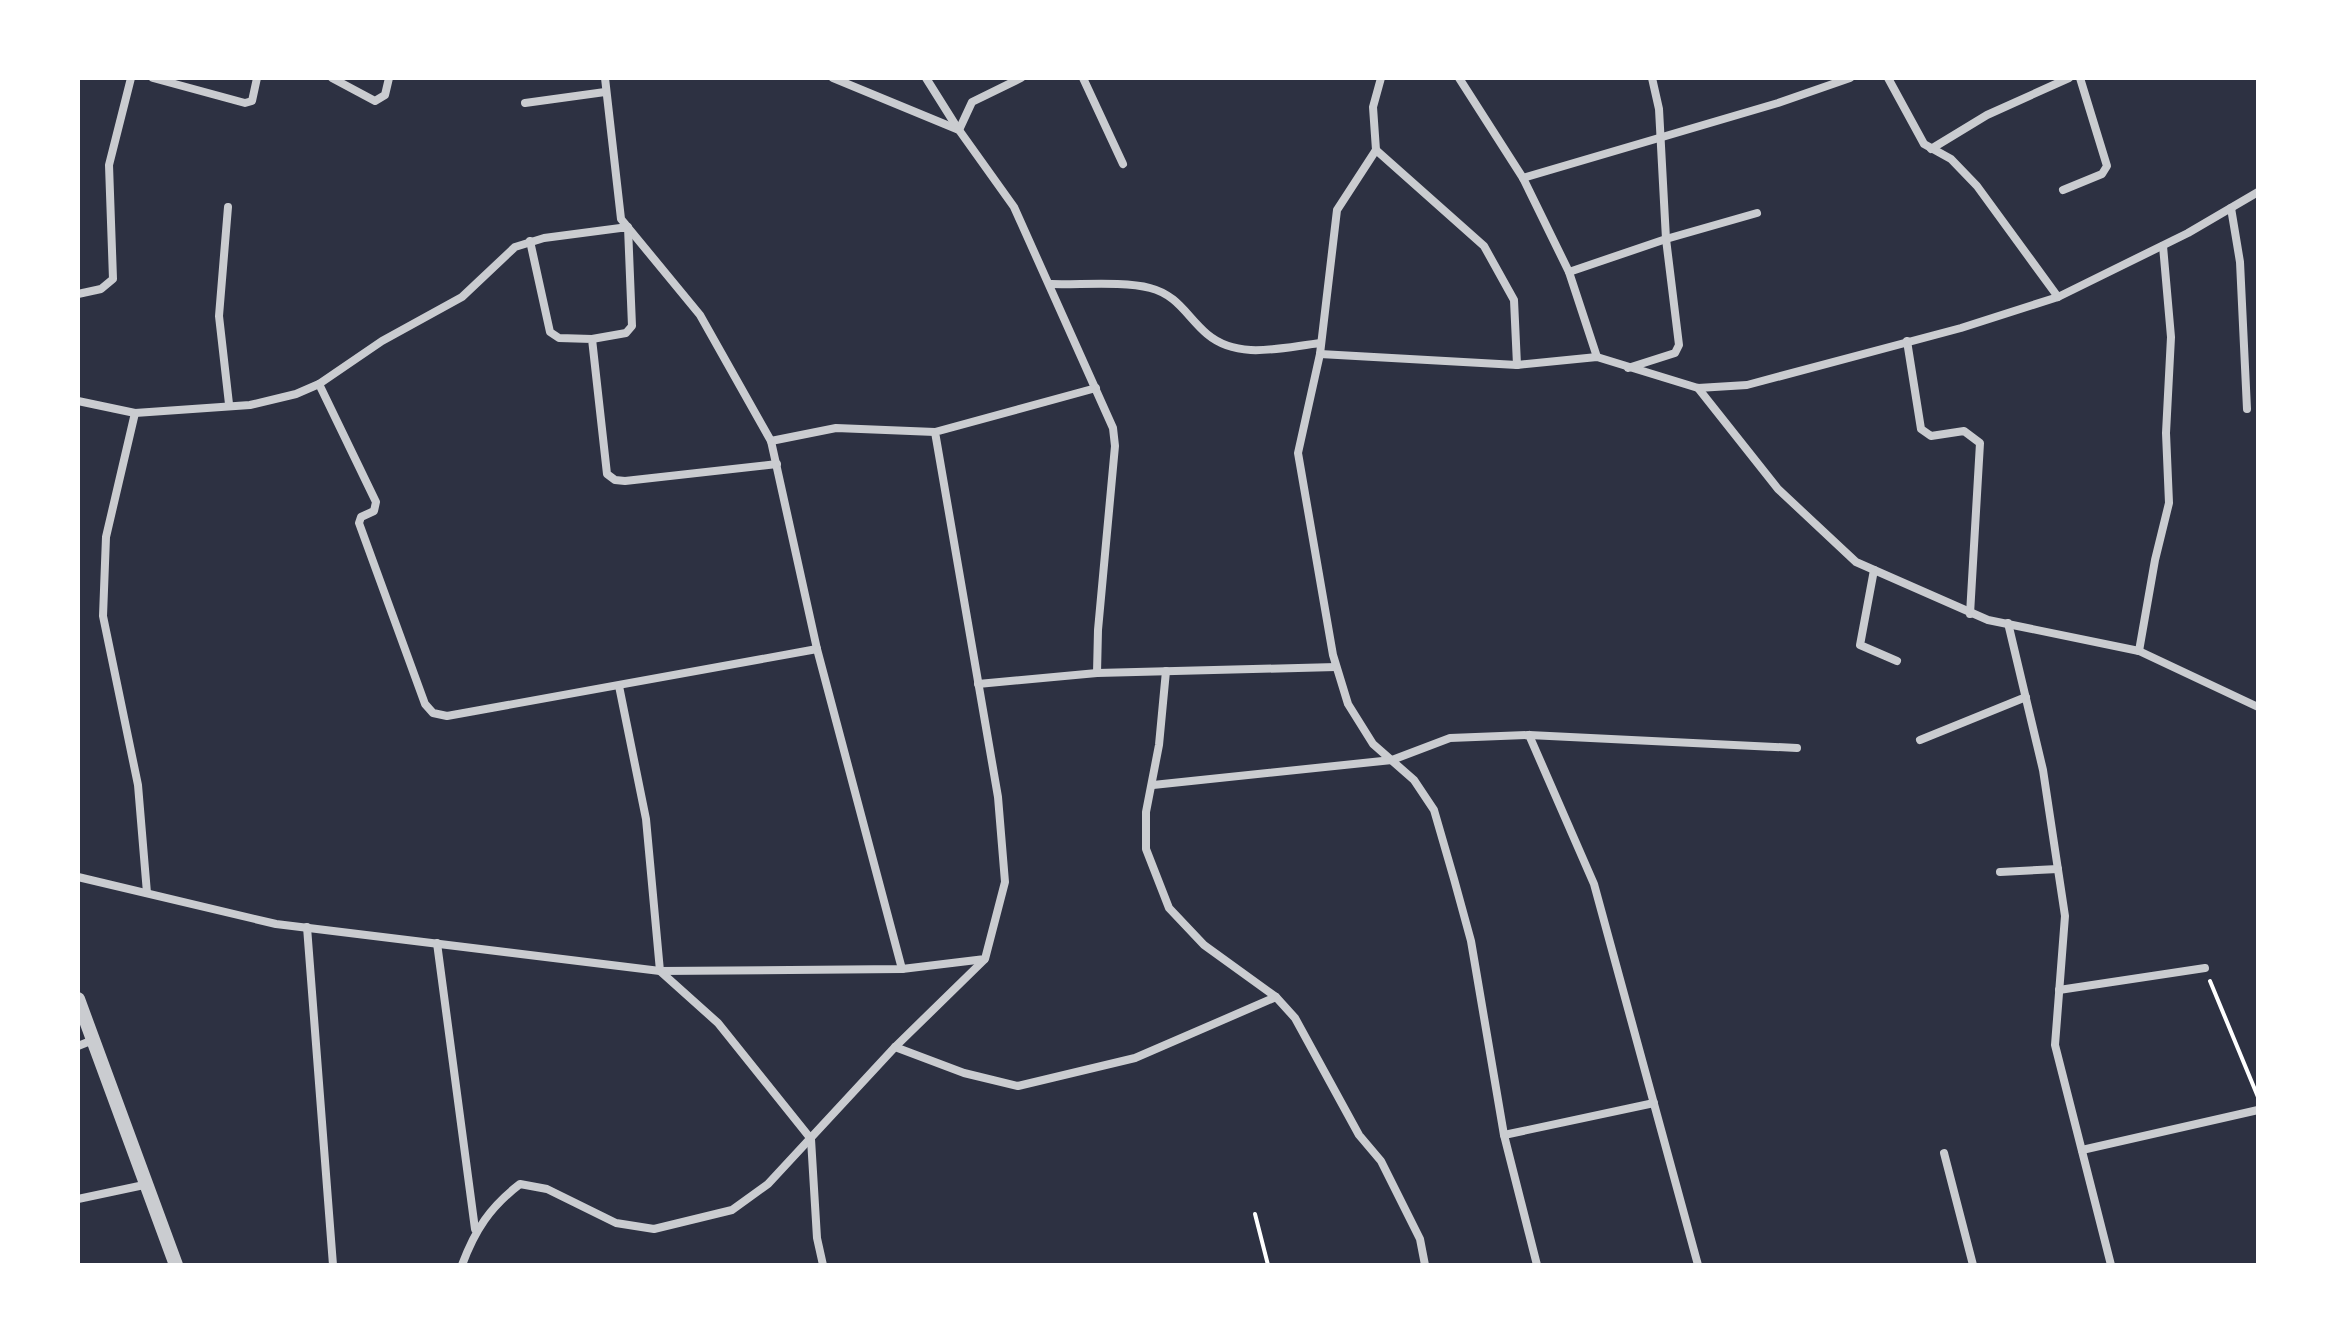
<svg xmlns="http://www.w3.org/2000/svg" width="2336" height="1343" viewBox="0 0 2336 1343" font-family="'Source Serif 4',serif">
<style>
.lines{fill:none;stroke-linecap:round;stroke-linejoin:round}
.path{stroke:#fff;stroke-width:4}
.minor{stroke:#caccd0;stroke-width:8}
.tertiary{stroke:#caccd0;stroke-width:14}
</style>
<rect width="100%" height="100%" fill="#2d3142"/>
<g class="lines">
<g class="path">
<path d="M2210,981l48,116"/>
<path d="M1255,1214l13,51"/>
</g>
<g class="minor">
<path d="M153,78l92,25 7,-2 5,-23"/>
<path d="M332,78l43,23 10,-6 4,-17"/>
<path d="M605,78l16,141 79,96 71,126 46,208 85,320"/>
<path d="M833,78l126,52 55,77 99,221 2,18 -17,184 -1,43"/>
<path d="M926,78l32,51"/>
<path d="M1083,78l40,86"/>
<path d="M1381,78l-8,29 3,43 -39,60 -17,144 -22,99 35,202 15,49 25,40 41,36 20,30 20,69 17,62 33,194 33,130"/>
<path d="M1459,78l64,100 46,94 28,85"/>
<path d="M1888,78l36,66 27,15 26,27 81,111"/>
<path d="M525,103l80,-11"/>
<path d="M959,130l13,-28 49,-24"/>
<path d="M1931,149l56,-34 82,-37"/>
<path d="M1376,150l108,96 30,54 3,65"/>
<path d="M1523,178l255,-75 72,-25"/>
<path d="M2063,190l39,-16 5,-8 -27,-88"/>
<path d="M228,207l-9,109 10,88"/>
<path d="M2231,208l9,54 7,147"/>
<path d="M530,241l20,91 9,6 33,1 15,135 8,6 10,1 152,-17"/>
<path d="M1569,272l97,-33 91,-26"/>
<path d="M1051,284c28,1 73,-3 99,4 28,7 37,29 57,46 32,27 76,13 114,9"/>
<path d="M78,294l23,-5 12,-10 -4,-114 22,-87"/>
<path d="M1907,341l14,88 10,7 33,-5 16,12 -10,171"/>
<path d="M1320,354l197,11 80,-8 101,31 49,-3 214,-57 97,-31 130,-64 70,-41"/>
<path d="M1628,368l47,-15 4,-8 -13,-106 -7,-130 -7,-31"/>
<path d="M319,384l57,118 -2,9 -13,6 -2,6 66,181 8,9 14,3 370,-67"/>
<path d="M1698,388l80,101 78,73 132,58 151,31 119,56"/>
<path d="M78,401l57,12 115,-8 46,-11 23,-10 63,-43 80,-44 53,-50 29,-9 84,-11 4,99 -6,7 -34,6"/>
<path d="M135,413l-29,124 -3,79 35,169 9,108"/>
<path d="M771,441l65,-13 99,4"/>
<path d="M1874,570l-14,75 37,16"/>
<path d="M2008,623l35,147 22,146 -10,129 56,220"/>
<path d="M2139,651l16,-91 14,-57 -3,-70 5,-96 -8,-91"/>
<path d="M1166,671l-7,74 -13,67v37l23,59 35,37 72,52 19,21 64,117 22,26 39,78 5,26"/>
<path d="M978,684l119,-11 239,-6"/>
<path d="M619,686l27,133 14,152 58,52 93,116 6,99 6,27"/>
<path d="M1529,735l65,149 104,381"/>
<path d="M1920,740l106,-43"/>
<path d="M1153,785l239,-25 58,-22 79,-3 268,13"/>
<path d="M2000,872l58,-3"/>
<path d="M78,877l198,47 384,47 242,-2 83,-10 20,-77 -7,-85 -63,-365 161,-44"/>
<path d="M307,927l26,338"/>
<path d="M437,943l38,286"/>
<path d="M2059,990l146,-22"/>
<path d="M78,1046l15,-6"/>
<path d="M895,1047l69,26 54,13 117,-28 141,-61"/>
<path d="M1504,1135l150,-32"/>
<path d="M2082,1150l176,-40"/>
<path d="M1944,1153l29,112"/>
<path d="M78,1199l66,-14"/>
<path d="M462,1265c13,-35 28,-58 58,-81l27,5 69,34 38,6 78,-19 36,-26 127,-137 89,-87"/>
</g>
<path class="tertiary" d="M78,999l98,266"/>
</g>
<rect width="2336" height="1343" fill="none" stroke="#ffffff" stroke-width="160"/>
</svg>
